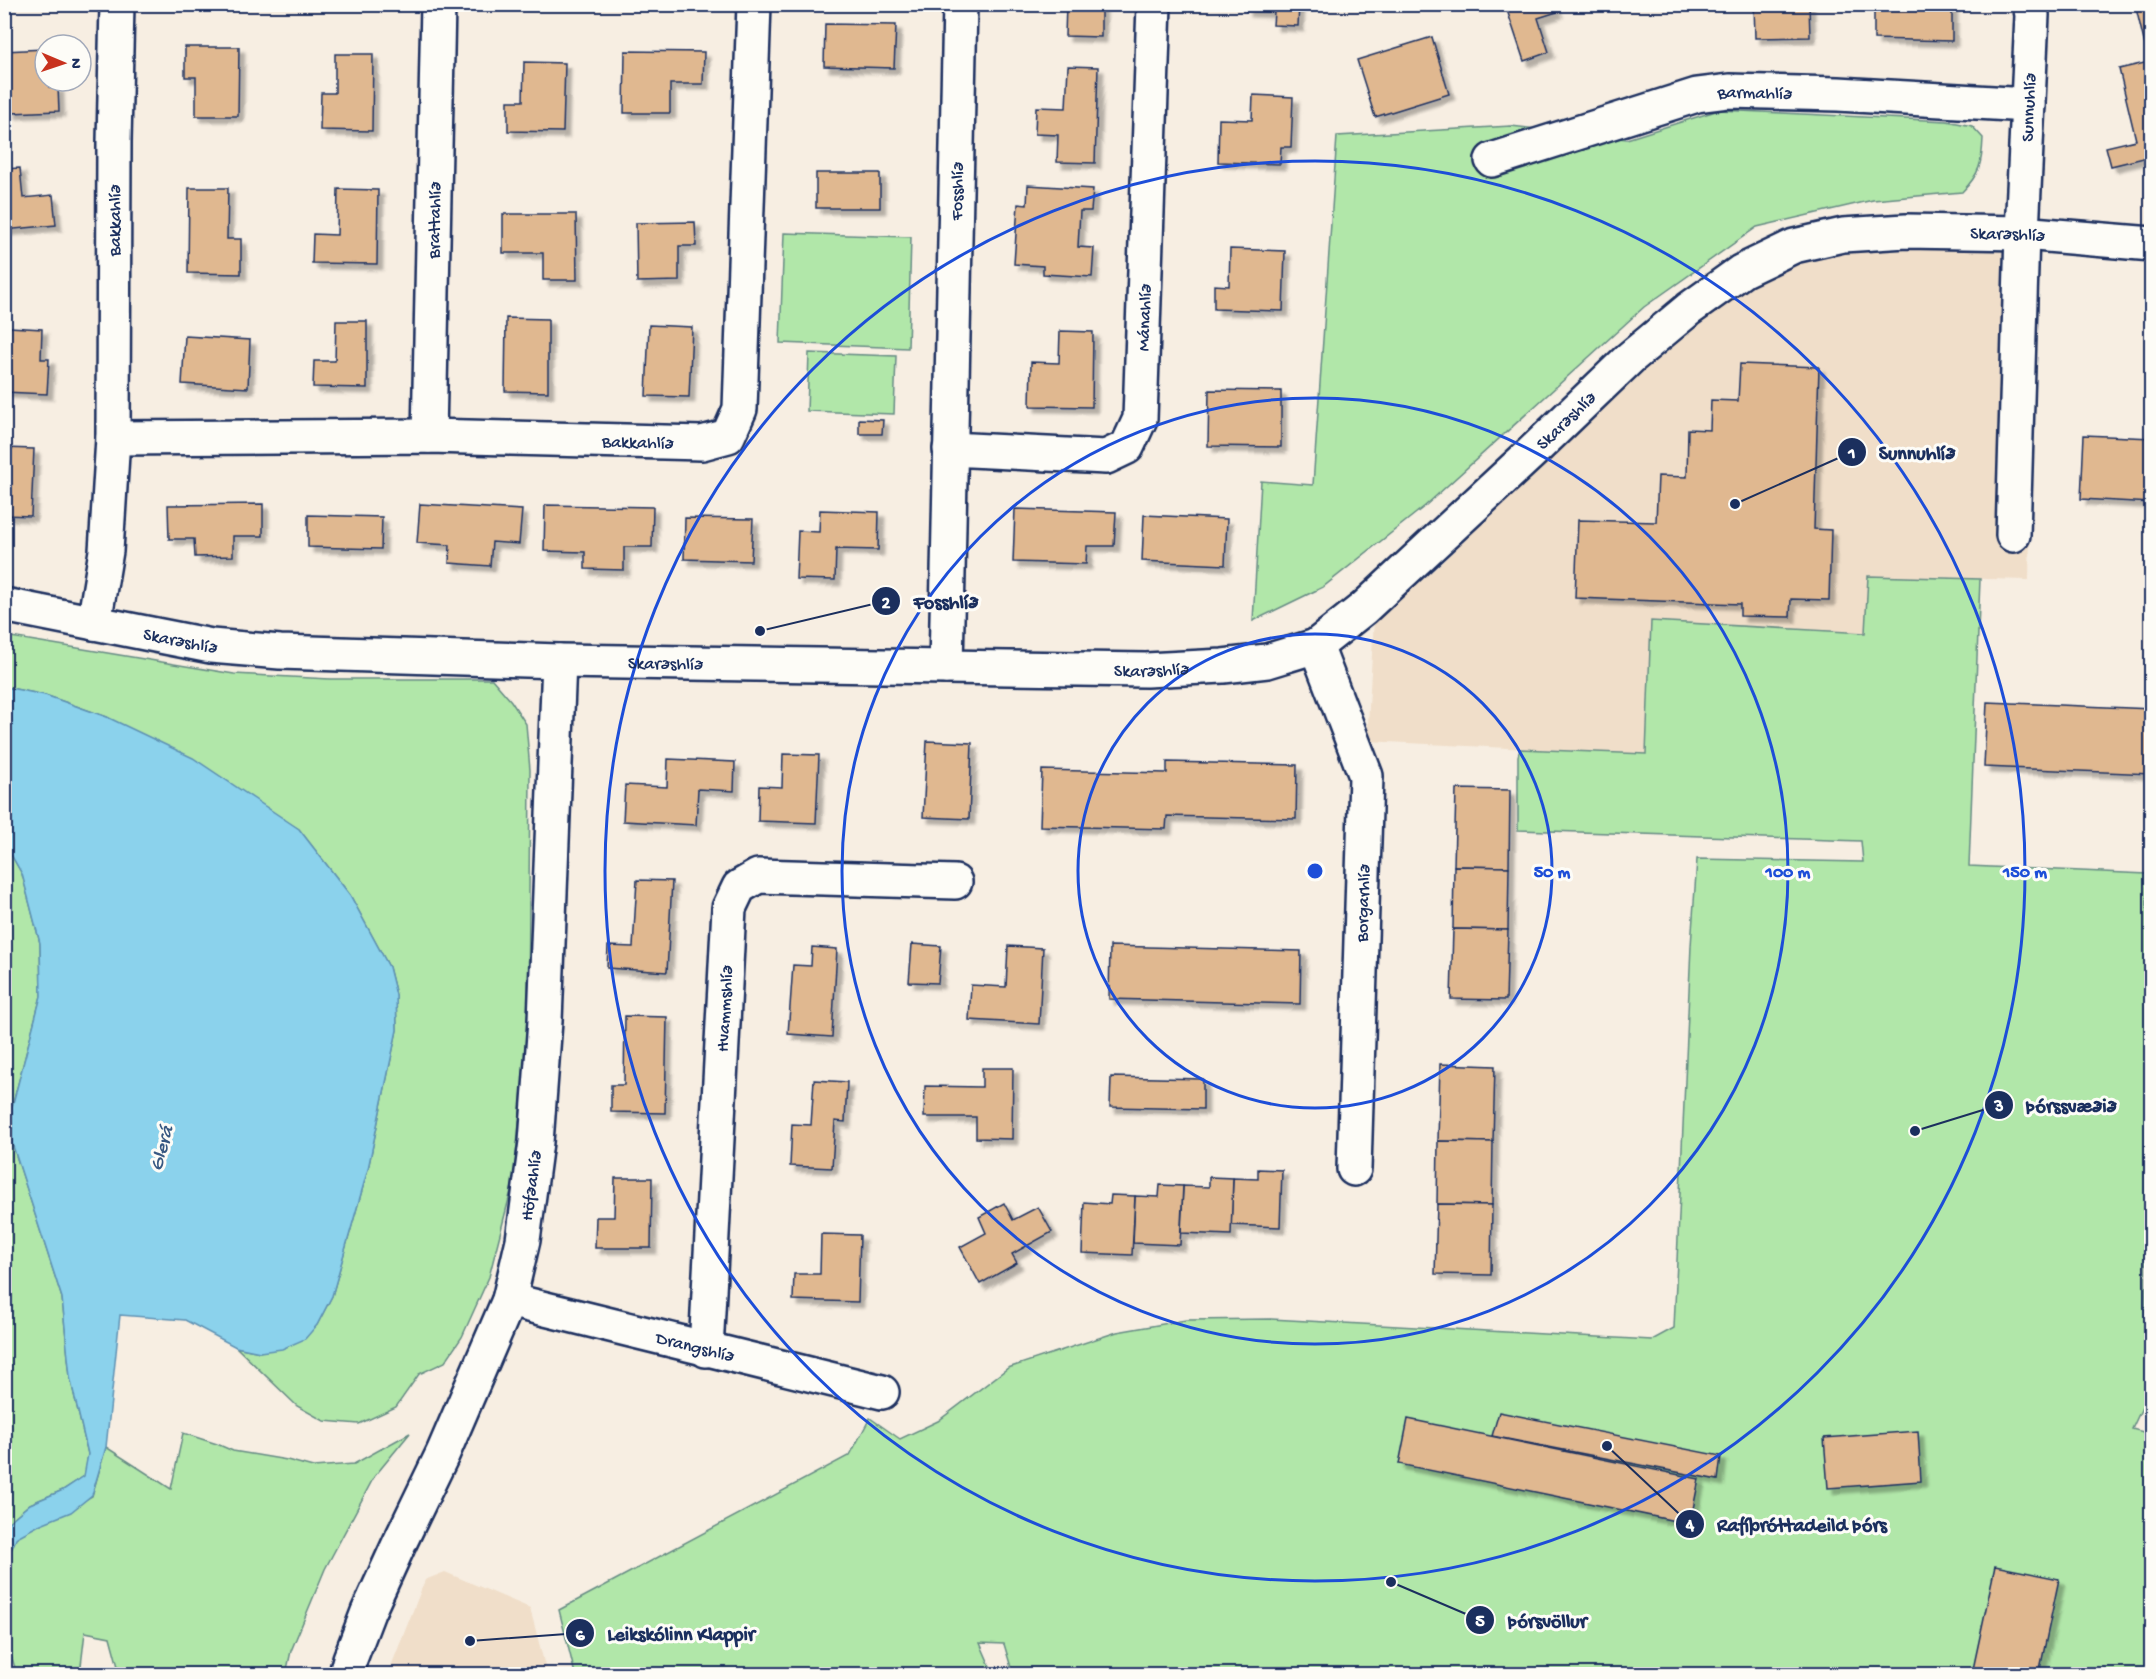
<svg xmlns="http://www.w3.org/2000/svg" width="2156" height="1679" viewBox="0 0 2156 1679" font-family="'Gochi Hand',sans-serif">
<style>
.built{fill:#f0dec9}
.green{fill:#b1e7a9;stroke:#668b84;stroke-width:1.5}
.water{fill:#8bd2ec;stroke:#5e91b3;stroke-width:1.5}
.building{fill:#e0b890;stroke:#1b2f5e;stroke-width:1.5;filter:url(#shadow)}
.lines{fill:none;stroke-linecap:round;stroke-linejoin:round}
.minor-casing{stroke:#1b2f5e;stroke-width:38}
.minor{stroke:#fdfcf7;stroke-width:33}
.ring{fill:none;stroke:#1d4ed8;stroke-width:3}
.labels{text-anchor:middle;stroke-width:6;stroke-linejoin:round;paint-order:stroke}
.street-label{font-size:18px;fill:#1b2f5e;stroke:#fdfcf7}
.water-label{font-size:20px;font-style:italic;fill:#375882;stroke:#fdfcf7}
.centre{fill:#1d4ed8;stroke:#fdfcf7;stroke-width:3}
.ring-label{font-size:18px;text-anchor:middle;font-weight:bold;fill:#1d4ed8;stroke:#fdfcf7;stroke-width:6;stroke-linejoin:round;paint-order:stroke}
.leader{fill:none;stroke:#1b2f5e;stroke-width:2}
.callout-dot{fill:#1b2f5e;stroke:#fdfcf7;stroke-width:2}
.mark-label{font-size:18px;text-anchor:middle;font-weight:bold;fill:#fff}
.callout-label{font-size:20px;text-anchor:middle;font-weight:bold;fill:#1b2f5e;stroke:#fdfcf7;stroke-width:6;stroke-linejoin:round;paint-order:stroke}
</style>
<defs>
<filter id="shadow"><feDropShadow dx="5.5" dy="5.5" stdDeviation="1.5" flood-color="#0004"/></filter>
</defs>
<rect width="100%" height="100%" fill="#f7eee2"/>
<filter id="ink" filterUnits="userSpaceOnUse"><feTurbulence type="fractalNoise" baseFrequency=".0167" numOctaves="2"/><feDisplacementMap in="SourceGraphic" scale="12" xChannelSelector="R" yChannelSelector="G"/><feConvolveMatrix kernelMatrix="1 2 1 2 8 2 1 2 1" color-interpolation-filters="sRGB"/></filter>
<g filter="url(#ink)">
<g class="built">
<path d="M1906,247l88,1 42,3 -7,329 -161,-4 -3,57 -214,-12 -5,134 -279,-14 7,-121 63,-53 203,-197 58,-49 52,-37 49,-23 47,-11z"/>
<path d="M445,1572l85,36 17,66h-159l37,-94z"/>
</g>
<g class="green">
<path d="M1719,110l228,11 25,5 11,12c-1,25 -3,36 -21,54l-89,8 -116,27 -113,80 -219,199 -102,81 -70,34 8,-140 52,4 24,-349 174,-10 116,13z"/>
<path d="M784,233l127,4 -3,111 -128,-5z"/>
<path d="M809,353l87,3 -2,58 -87,-3z"/>
<path d="M1868,576l112,3 -11,287 178,8 -2,527 -13,28 19,5v240h-1138l-9,-30 -24,-1 10,23v8h-415l-16,-64 291,-155 20,-37 30,21 38,-18 70,-53 109,-36 69,-12 85,-1 381,21 22,-12 17,-382 6,-87 166,3 -2,-21 -343,-11v-74l2,-7 126,5 5,-133 214,12z"/>
<path d="M5,636l229,38 96,5h162l19,22 15,23 4,46 -2,253 -14,156 -25,98 -27,60 -17,25 -26,12 -23,33 -37,17 -35,-3 -27,-15 -61,-59 24,5 57,-27 15,-29 36,-127 29,-139 -1,-35 -7,-28 -39,-72 -51,-66 -192,-112 -62,-22 -40,-8z"/>
<path d="M5,844l17,30 18,69 1,53 -29,111v36l50,155 8,79 18,77 -3,22 -22,14 -33,14 -25,21z"/>
<path d="M183,1433l34,11 16,7 54,9 26,7 41,-3 56,-31 -36,44 -49,92 -34,82 -5,23h-166l-10,-37 -25,-5 -5,42h-63l-9,-28 -3,-44 3,-45 8,-20 76,-41 14,-49 65,42z"/>
</g>
<path class="water" d="M5,687l40,8 62,22 86,41 106,71 51,66 39,72 7,28 1,35 -29,139 -36,127 -15,29 -12,14 -23,10 -22,3 -24,-5 -51,-27 -65,-5 -14,132 -14,48 -21,17 -30,12 -24,13 -9,20 -3,32v-64l25,-21 33,-14 21,-14 4,-22 -18,-77 -8,-79 -50,-155v-36l29,-111 -1,-53 -18,-69 -17,-30z"/>
<g class="building">
<path d="M1066,4h35v33l-36,-1z"/>
<path d="M1246,4h53l-1,22 -25,-1 1,-13 -28,-1z"/>
<path d="M1505,4h49l3,8 -19,6 11,34 -25,9z"/>
<path d="M1754,4h55l1,33 -55,1z"/>
<path d="M1936,4h16v37l-78,-2v-34z"/>
<path d="M2135,4h17v152l-41,10 -5,-19 30,-7 -17,-71 30,-7z"/>
<path d="M825,24l71,1 -2,43 -70,-2z"/>
<path d="M1432,37l17,57 -74,23 -18,-57z"/>
<path d="M185,47h54l-1,69h-42v-39h-11z"/>
<path d="M45,49v32h4v6h9l1,24 -48,2 -2,-28 -5,1v-35z"/>
<path d="M625,51l79,1 -1,32h-33v29h-46z"/>
<path d="M335,54h38l-1,77 -52,-1 1,-37h14z"/>
<path d="M524,62l41,1 -2,69 -55,-1v-30h15z"/>
<path d="M1068,66l30,1 -3,96 -38,-1 1,-27 -23,-1 1,-27 30,1z"/>
<path d="M1253,95l40,2 -2,50h-10l-1,17 -62,-2 1,-43 33,1z"/>
<path d="M20,168l3,30 30,-3 3,30 -52,5v-61z"/>
<rect x="816" y="173" width="64" height="35"/>
<path d="M1028,185l65,4 -2,22h-11l-2,36 16,1 -2,29 -49,-3v-8l-29,-2 4,-60 9,1z"/>
<path d="M189,188h39l-1,51h14v35l-53,-1z"/>
<path d="M338,189l40,1 -1,74 -65,-1 1,-29 24,1z"/>
<path d="M503,214h73l1,66h-34v-27h-40z"/>
<path d="M695,222l1,24h-17v35l-42,1 -1,-59z"/>
<path d="M1230,249l55,2 -2,60 -69,-2v-24l15,1z"/>
<path d="M506,318l42,1v73l-43,-1z"/>
<path d="M336,321h31v67l-54,-1 1,-26h21z"/>
<path d="M649,325l43,2 -3,70 -43,-1z"/>
<path d="M9,327l33,2 -1,30h8l-2,35 -43,-2v-27h4z"/>
<path d="M1060,331l33,1 -1,75 -62,-1 1,-44 28,1z"/>
<path d="M185,336l65,4 -2,48 -66,-4z"/>
<path d="M1740,364l79,3 -5,162 17,1 -2,70 -38,-1 -1,18 -50,-1v-12l-165,-6 3,-78 78,2 2,-46 29,1 1,-48 22,1 1,-30 27,1z"/>
<path d="M1209,390l72,1v56l-73,-1z"/>
<path d="M859,419l24,1 -1,14h-23z"/>
<path d="M2084,435l68,3v65l-71,-4z"/>
<path d="M4,448l30,1 -3,67 -27,-1z"/>
<path d="M263,504v32h-30v20l-38,1 -1,-18h-25l-1,-34z"/>
<path d="M420,504l102,6 -3,34 -27,-2 -2,24 -41,-3 1,-18 -33,-2z"/>
<path d="M545,505l108,2 -1,40h-28v23l-39,-1v-17l-41,-1z"/>
<path d="M1015,509l101,3 -2,34h-27l-1,18 -73,-2z"/>
<path d="M820,510l59,2 -1,38 -42,-1 -1,31 -39,-1 2,-48 21,1z"/>
<path d="M308,515l74,2 -1,32 -73,-2z"/>
<path d="M1144,515l83,4 -2,46 -83,-4z"/>
<path d="M685,518l68,1 -2,42 -67,-2z"/>
<path d="M1987,702l165,7v65l-168,-7z"/>
<path d="M927,741l45,2 -3,76 -46,-2z"/>
<path d="M783,754l36,1 -3,68 -58,-2 1,-35 23,1z"/>
<path d="M668,759l67,3 -1,29 -36,-2 -2,36 -73,-4 2,-36 42,2z"/>
<path d="M1167,762l130,3 -1,54 -129,-3 -1,13 -126,-3 2,-56 125,3z"/>
<path d="M1456,789l54,1 -1,77 -55,-1z"/>
<path d="M1454,866l55,1 -1,63 -55,-1z"/>
<path d="M637,880l35,1 -5,91 -60,-4 1,-22 25,1z"/>
<path d="M1453,929l55,1 -2,70 -55,-1z"/>
<path d="M912,944l29,2 -3,37 -29,-1z"/>
<path d="M1008,946l35,2 -4,76 -70,-4 2,-35 35,2z"/>
<path d="M1110,946l191,5 -1,53 -191,-5z"/>
<path d="M812,947l25,2 -5,88 -44,-3 5,-69 18,1z"/>
<path d="M625,1016l42,1 -2,96 -54,-1v-27h13z"/>
<path d="M1440,1064l55,2 -2,76 -55,-1z"/>
<path d="M982,1068h31l-1,71 -36,-1v-21h-52l1,-31 57,1z"/>
<path d="M1111,1077l92,2v30l-93,-2z"/>
<path d="M814,1080l33,2 -2,40 -10,-1 -3,47 -42,-2 2,-42 19,1z"/>
<path d="M1438,1141l55,1 -1,63 -55,-1z"/>
<path d="M1258,1169l24,1 -2,57 -49,-2 2,-47 25,1z"/>
<path d="M1209,1177l24,1 -2,57 -50,-2 2,-47 26,1z"/>
<path d="M615,1178h37l-1,70h-56l1,-31h18z"/>
<path d="M1160,1185l23,1 -3,59 -47,-2 2,-47 24,1z"/>
<path d="M1111,1195l24,1 -3,59 -50,-2 2,-51 26,2z"/>
<path d="M1004,1203l9,17 25,-13 14,25 -40,22 5,9 -37,21 -20,-37 26,-14 -7,-16z"/>
<path d="M1437,1204l55,1 -1,70 -56,-1z"/>
<path d="M821,1234l39,1 -2,67 -65,-2 1,-26h26z"/>
<path d="M1499,1412l222,44 -3,24 -226,-44z"/>
<path d="M1408,1419l291,60 -9,45 -291,-60z"/>
<path d="M1918,1431l3,50 -93,7 -4,-50z"/>
<path d="M1995,1566l64,13 -20,95h-67z"/>
</g>
<g class="lines">
<defs>
<g id="minor">
<path id="s1" d="M1492,160l205,-65 32,-4 109,3 190,11"/>
<path id="s2" d="M429,436l9,-432"/>
<path id="s3" d="M113,438l316,-2 273,7 26,-7 12,-27 14,-405"/>
<path id="s4" d="M950,449l156,8 21,-10 13,-28 14,-415"/>
<path id="s5" d="M2013,535l9,-302 10,-218 -2,-11"/>
<path id="s6" d="M4,605l207,41 69,6 279,9 587,9 77,-4 44,-5 49,-15 48,-38 166,-154 100,-96 59,-49 53,-38 52,-25 49,-11 63,-4 116,2 130,11"/>
<path id="s7" d="M94,623l12,-72 7,-113 1,-296 3,-138"/>
<path d="M1316,646l50,130 -12,393"/>
<path id="s8" d="M946,667l14,-663"/>
<path id="s9" d="M509,1300l373,92"/>
<path id="s10" d="M706,1350l23,-442 10,-21 19,-11 197,6"/>
<path id="s11" d="M346,1674l4,-15 18,-47 32,-70 43,-89 66,-153 14,-60 13,-98 9,-121 14,-360"/>
</g>
</defs>
<use href="#minor" class="minor-casing"/>
<use href="#minor" class="minor"/>
</g>
</g>
<g class="ring">
<circle cx="1315" cy="871" r="237"/>
<circle cx="1315" cy="871" r="473"/>
<circle cx="1315" cy="871" r="710"/>
</g>
<g class="labels">
<g class="street-label">
<text dy="6" stroke="none"><textPath href="#s1" startOffset="273">Barmahlíð</textPath></text>
<text dy="6" stroke="none"><textPath href="#s5" startOffset="428">Sunnuhlíð</textPath></text>
<text dy="6" stroke="none"><textPath href="#s8" startOffset="476">Fosshlíð</textPath></text>
<text dy="6" stroke="none"><textPath href="#s2" startOffset="216">Brattahlíð</textPath></text>
<text dy="6" stroke="none"><textPath href="#s7" startOffset="404">Bakkahlíð</textPath></text>
<text dy="6" stroke="none"><textPath href="#s6" startOffset="2160">Skarðshlíð</textPath></text>
<text dy="6" stroke="none"><textPath href="#s4" startOffset="312">Mánahlíð</textPath></text>
<text dy="6" stroke="none"><textPath href="#s6" startOffset="1656">Skarðshlíð</textPath></text>
<text dy="6" stroke="none"><textPath href="#s3" startOffset="525">Bakkahlíð</textPath></text>
<text dy="6" stroke="none"><textPath href="#s6" startOffset="180">Skarðshlíð</textPath></text>
<text dy="6" stroke="none"><textPath href="#s6" startOffset="666">Skarðshlíð</textPath></text>
<text dy="6" stroke="none"><textPath href="#s6" startOffset="1152">Skarðshlíð</textPath></text>
<text transform="translate(1362 903) rotate(-88)" y="6">Borgarhlíð</text>
<text dy="6" stroke="none"><textPath href="#s10" startOffset="342">Hvammshlíð</textPath></text>
<text dy="6" stroke="none"><textPath href="#s11" startOffset="525">Höfðahlíð</textPath></text>
<text dy="6" stroke="none"><textPath href="#s9" startOffset="192">Drangshlíð</textPath></text>
</g>
<g class="water-label">
<text transform="translate(160 1148) rotate(-75)" y="7">Glerá</text>
</g>
</g>
<circle cx="1315" cy="871" r="9" class="centre"/>
<g class="ring-label">
<text x="1552" y="877">50 m</text>
<text x="1788" y="877">100 m</text>
<text x="2025" y="877">150 m</text>
</g>
<path class="leader" d="M1735 504L1852 452M760 631L886 601M1915 1131L1999 1105M1607 1446L1690 1524M1391 1582L1480 1620M470 1641L580 1633"/>
<g class="callout-dot">
<circle cx="1735" cy="504" r="6"/>
<circle cx="760" cy="631" r="6"/>
<circle cx="1915" cy="1131" r="6"/>
<circle cx="1607" cy="1446" r="6"/>
<circle cx="1391" cy="1582" r="6"/>
<circle cx="470" cy="1641" r="6"/>
<circle cx="1852" cy="452" r="15"/>
<circle cx="886" cy="601" r="15"/>
<circle cx="1999" cy="1105" r="15"/>
<circle cx="1690" cy="1524" r="15"/>
<circle cx="1480" cy="1620" r="15"/>
<circle cx="580" cy="1633" r="15"/>
</g>
<g class="mark-label">
<text x="1852" y="458">1</text>
<text x="886" y="608">2</text>
<text x="1999" y="1111">3</text>
<text x="1690" y="1530">4</text>
<text x="1480" y="1626">5</text>
<text x="580" y="1640">6</text>
</g>
<g class="callout-label">
<text x="1917" y="459">Sunnuhlíð</text>
<text x="946" y="608">Fosshlíð</text>
<text x="2071" y="1112">Þórssvæðið</text>
<text x="1802" y="1531">Rafíþróttadeild Þórs</text>
<text x="1547" y="1627">Þórsvöllur</text>
<text x="681" y="1640">Leikskólinn Klappir</text>
</g>
<rect width="2156" height="1679" fill="none" stroke="#fdfcf7" stroke-width="24"/>
<rect x="12" y="12" width="2132" height="1655" fill="none" stroke="#1b2f5e" stroke-width="2" filter="url(#ink)"/>
<g transform="translate(63 63) rotate(92)"><circle r="28" fill="#fdfcf7" stroke="#a3aaba" stroke-width="1.5"/>
<path d="M0-4.5L10 22L0 15L-10 22Z" fill="#c8321e"/>
<text y="-9" font-size="16" font-weight="bold" text-anchor="middle" fill="#1b2f5e">N</text>
</g>
</svg>
